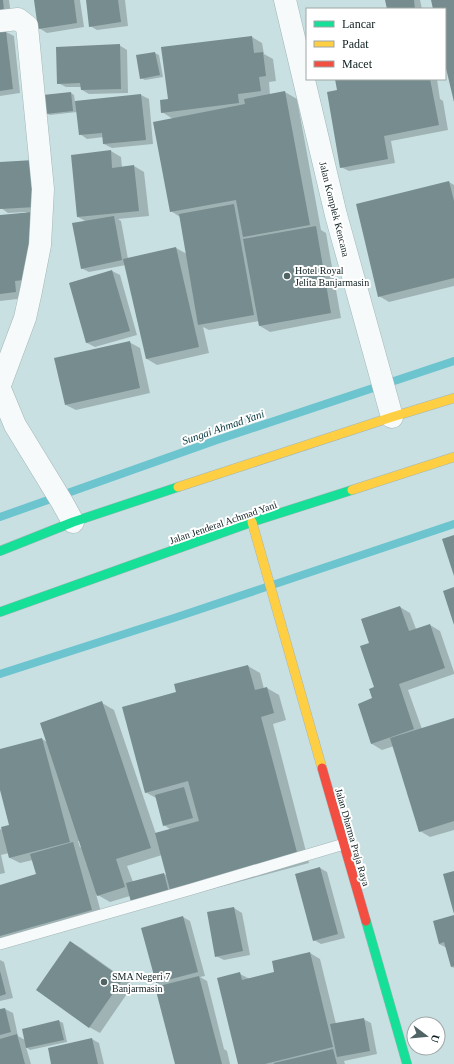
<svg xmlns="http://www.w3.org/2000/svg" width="454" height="1064" viewBox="0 0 454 1064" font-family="'Times New Roman',serif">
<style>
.shadow{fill:#0003;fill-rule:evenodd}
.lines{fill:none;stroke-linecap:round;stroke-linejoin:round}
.stream{stroke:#6cc4ce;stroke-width:8}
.building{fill:#768c8e}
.lane-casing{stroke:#a3b6b7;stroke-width:12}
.street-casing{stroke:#a3b6b7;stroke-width:23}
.fast-casing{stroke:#a3b6b7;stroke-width:10}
.slow-casing{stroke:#a3b6b7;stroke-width:10}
.jam-casing{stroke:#a3b6b7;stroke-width:10}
.lane{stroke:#f7fafb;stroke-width:11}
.street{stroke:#f7fafb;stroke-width:22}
.fast{stroke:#16e098;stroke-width:9}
.slow{stroke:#ffcf43;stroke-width:9}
.jam{stroke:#f24e42;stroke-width:9}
.poi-dot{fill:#506365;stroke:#fff;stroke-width:1.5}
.labels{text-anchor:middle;stroke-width:4;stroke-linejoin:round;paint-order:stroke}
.street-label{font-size:10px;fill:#0f1f21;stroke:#fff}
.poi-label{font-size:10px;fill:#0f1f21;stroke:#fff;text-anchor:start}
.water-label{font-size:11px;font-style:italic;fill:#00353b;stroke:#fff}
</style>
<rect width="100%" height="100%" fill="#c8e0e2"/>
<g class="shadow">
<path d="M0,0h9l2,15 -11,1z"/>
<path d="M35,0h45l4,27 -37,6 -8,-5z"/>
<path d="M87,0h38l3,26 -31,4 -7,-4z"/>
<path d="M386,0h34l2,9h-34z"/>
<path d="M6,32l8,4 6,57 -20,3v-63z"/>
<path d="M252,37l10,6 2,11 9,5 3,22 -7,1 1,13 15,-3 12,7 24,131 5,3 15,85 -71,14 -10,-6 -1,-5 -50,9 -6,-3 6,26 -52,12 -10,-6 -21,-94 -37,7 -8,-4 6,-46 -9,-5 33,-66 10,6 1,11 12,-2 10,6 5,44 -31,3 3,2 7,38 48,-11 11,6 -7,-37 -9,-6 2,-92 -11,-7 7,-12z"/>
<path d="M119,45l8,5 1,43 -39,1 -7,-4 -1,-3h-15l-8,-4z"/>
<path d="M155,53l4,2 4,22 -18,3 -4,-2 -4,-22z"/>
<path d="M336,79h101l3,20 3,2 5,29 -57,11 4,22 -46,8 -8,-4 -1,-77z"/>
<path d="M71,93l3,2 1,7 66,-7 8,4 4,45 -41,4 -8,-4v-7l-17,2 -7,-5 -3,-22 -27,3 -4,-2z"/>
<path d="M0,163l44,48h-14l13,8 -17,79 -26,3v-85l27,-3 -1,-1 -18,1 -7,-5z"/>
<path d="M449,182l5,3v101l-65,16 -10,-6z"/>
<path d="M112,271l8,4 17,60 -42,12 -8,-4 -17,-60z"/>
<path d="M129,342l11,6 10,45 -74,17 -10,-5z"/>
<path d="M400,607l10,6 6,16 14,-4 10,6 14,41v2l-46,16 14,39 32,-10v111l-24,7 -10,-6 -26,-85 -12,4 -10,-6 -13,-40 15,-5 1,-11 -5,-44z"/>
<path d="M248,666l12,7 4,16 3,-1 12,7 7,25 -13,4 36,139 -126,34 -11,-3 -42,2 -20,6 -14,-8 6,22 -102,29v-59l37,-11 -4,-15 -13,3 -10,-5 -1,-5 -8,2 4,18 -5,1v-45l3,1 7,-5 -10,-39v-36l42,-11 5,3 55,-39 12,7 42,124 15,-4 -7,-5 -8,-27 -11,-6 32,-100zM78,841h2l2,7 -2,-1zM162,855l6,21 -4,-2 -31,8 -6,-16z"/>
<path d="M320,868l7,4 18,66 -24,6 -7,-4z"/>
<path d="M234,908l8,5 8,42 -26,5 -8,-4z"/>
<path d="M454,916v52l-2,-1 -5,-19 -8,-4z"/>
<path d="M183,917l7,4 15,55 -5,1 7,4 17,68 3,2 3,13h-54l-13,-78 -6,-3 -15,-54z"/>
<path d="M71,942l10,6 52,37 -33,48 -11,-6z"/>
<path d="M310,953l10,6 16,65 27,-5 8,4 6,31 -33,7 1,3h-106l1,-90 10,5 26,-6z"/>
<path d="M0,960l4,2 9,36 -13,3z"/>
<path d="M5,1009l8,4 5,23 7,4 34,-19 4,2 4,19 -37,8 -4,-3 5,17h-31v-54z"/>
<path d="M92,1039l7,4 5,21h-52z"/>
</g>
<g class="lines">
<g class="stream">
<path d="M0,517l217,-77 237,-79"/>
<path d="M0,674l177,-57 277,-93"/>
</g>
</g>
<g class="building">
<path d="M0,0h3l1,11 -4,1z"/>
<path d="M34,0h40l3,23 -39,6z"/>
<path d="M86,0h32l3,22 -32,5z"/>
<path d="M385,0h29l1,9h-28z"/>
<path d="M431,0h23v102l-9,-38v-55h-12z"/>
<path d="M6,31l7,58 -13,2v-59z"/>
<path d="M252,36l2,17 9,-1 3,24 -7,1 2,14 -23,3 1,9 -78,10 -1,-13 8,-1 -7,-52z"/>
<path d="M120,44l1,45 -40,1 -1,-7 -23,1 -1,-37z"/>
<path d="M155,52l5,23 -20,4 -4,-24z"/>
<path d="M335,79h95l9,46 -55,11 4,23 -48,9 -13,-76 10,-2z"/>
<path d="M285,91l25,134 -67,12 -7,-37 -66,12 -17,-90 92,-18 -1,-5z"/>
<path d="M71,92l2,19 -28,3 -2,-19z"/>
<path d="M141,94l5,46 -43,4 -1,-11 -23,2 -4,-34z"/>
<path d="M111,150l1,18 22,-3 5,46 -62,6 -6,-62z"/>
<path d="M34,160l2,47 -36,2v-47z"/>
<path d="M449,181l5,20v77l-76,19 -22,-93z"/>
<path d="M234,204l20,111 -56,10 -19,-111z"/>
<path d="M33,212l-2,67 -16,2 1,11 -16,2v-79z"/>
<path d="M114,216l8,44 -41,9 -9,-46z"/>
<path d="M316,226l15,87 -72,13 -16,-87z"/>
<path d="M176,247l23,100 -53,12 -23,-100z"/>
<path d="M112,270l18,61 -44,12 -17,-60z"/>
<path d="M130,341l10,47 -75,17 -11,-47z"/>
<path d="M454,535v41l-12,-37z"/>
<path d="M454,587v38l-11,-34z"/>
<path d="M400,606l9,25 21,-7 15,44 -46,16 15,45 -43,15 -13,-40 14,-6 -3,-9 5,-2 -14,-41 9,-3 -8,-24z"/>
<path d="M248,665l7,25 12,-3 7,26 -13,4 37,139 -128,34 -15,-57 44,-12 -11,-40 -43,12 -23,-86 54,-15 -2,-8z"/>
<path d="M102,701l49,147 -35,11 9,28 -28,9 -57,-173z"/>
<path d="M454,718v103l-35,11 -29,-94z"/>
<path d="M42,738l28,104 -61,16 -8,-31 8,-2 -9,-35v-41z"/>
<path d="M184,787l9,31 -30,8 -8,-31z"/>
<path d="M73,842l19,68 -92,26v-51l36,-11 -6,-20z"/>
<path d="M320,867l18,67 -25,7 -18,-67z"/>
<path d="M454,871v43l-11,-40z"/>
<path d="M164,873l5,20 -38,9 -5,-19z"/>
<path d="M234,907l9,44 -28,6 -8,-45z"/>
<path d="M454,915v51l-3,1 -7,-25 -5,2 -6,-23z"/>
<path d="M183,916l15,56 -42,11 -15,-55z"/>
<path d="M70,941l53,38 -34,49 -53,-38z"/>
<path d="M310,952l23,95 -68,17h-27l-21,-86 23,-6 2,8 32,-8 -2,-11z"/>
<path d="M0,971l6,23 -6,2z"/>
<path d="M199,976l23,88h-47l-20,-77z"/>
<path d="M5,1008l6,24 -11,3v-26z"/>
<path d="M364,1018l6,33 -33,6 -7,-33z"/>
<path d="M59,1020l5,20 -38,8 -4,-19z"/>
<path d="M17,1034l8,30h-25v-25z"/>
<path d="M92,1038l6,26h-47l-3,-16z"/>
<path d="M333,1049l4,15h-63v-1z"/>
</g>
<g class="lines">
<defs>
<path id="lane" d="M0,944l192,-55 152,-45"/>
<g id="street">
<path d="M285,0l51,215 56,202"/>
<path d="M0,21l18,-2 9,7 16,163 -3,56 -9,46 -6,27 -25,67"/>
<path d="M0,389l15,36 47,77 11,20"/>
</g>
<g id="fast">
<path d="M0,551l73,-29 105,-35"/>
<path d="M0,612l252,-90 100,-32"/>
<path d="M366,921l41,143"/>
</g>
<g id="slow">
<path d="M178,487l214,-70 62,-19"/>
<path d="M352,490l102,-33"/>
<path d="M252,522l70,246"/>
</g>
<path id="jam" d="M322,768l44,153"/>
</defs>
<use href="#lane" class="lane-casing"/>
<use href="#street" class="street-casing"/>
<use href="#fast" class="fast-casing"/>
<use href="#slow" class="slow-casing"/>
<use href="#jam" class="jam-casing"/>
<use href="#lane" class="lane"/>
<use href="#street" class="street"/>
<use href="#fast" class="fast"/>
<use href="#slow" class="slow"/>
<use href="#jam" class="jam"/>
</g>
<g class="poi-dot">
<circle cx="287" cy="276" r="4"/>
<circle cx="104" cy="982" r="4"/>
</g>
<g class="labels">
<g class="street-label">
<text transform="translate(335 209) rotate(76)" y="4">Jalan Komplek Kencana</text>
<text transform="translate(223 522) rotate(-19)" y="4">Jalan Jenderal Achmad Yani</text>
<text transform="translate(353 837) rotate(74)" y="4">Jalan Dharma Praja Raya</text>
</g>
<g class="poi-label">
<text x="295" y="274">Hotel Royal<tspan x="295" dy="12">Jelita Banjarmasin</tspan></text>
<text x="112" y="980">SMA Negeri 7<tspan x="112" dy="12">Banjarmasin</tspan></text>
</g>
<g class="water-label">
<text transform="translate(223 427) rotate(-19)" y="4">Sungai Ahmad Yani</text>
</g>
</g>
<rect x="306" y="8" width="140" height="72" fill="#ffffff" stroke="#9fa5a6"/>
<rect x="314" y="21" width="20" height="6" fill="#16e098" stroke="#9fa5a6"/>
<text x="342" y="28" font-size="12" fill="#0f1f21">Lancar</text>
<rect x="314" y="41" width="20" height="6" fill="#ffcf43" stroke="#9fa5a6"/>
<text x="342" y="48" font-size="12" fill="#0f1f21">Padat</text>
<rect x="314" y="61" width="20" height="6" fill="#f24e42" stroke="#9fa5a6"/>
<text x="342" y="68" font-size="12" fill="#0f1f21">Macet</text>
<g transform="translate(426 1036) rotate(106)"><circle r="19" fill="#ffffff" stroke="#9fa5a6"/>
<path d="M0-3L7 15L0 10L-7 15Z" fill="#506365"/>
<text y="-6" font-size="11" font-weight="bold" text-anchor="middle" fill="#0f1f21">U</text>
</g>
</svg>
